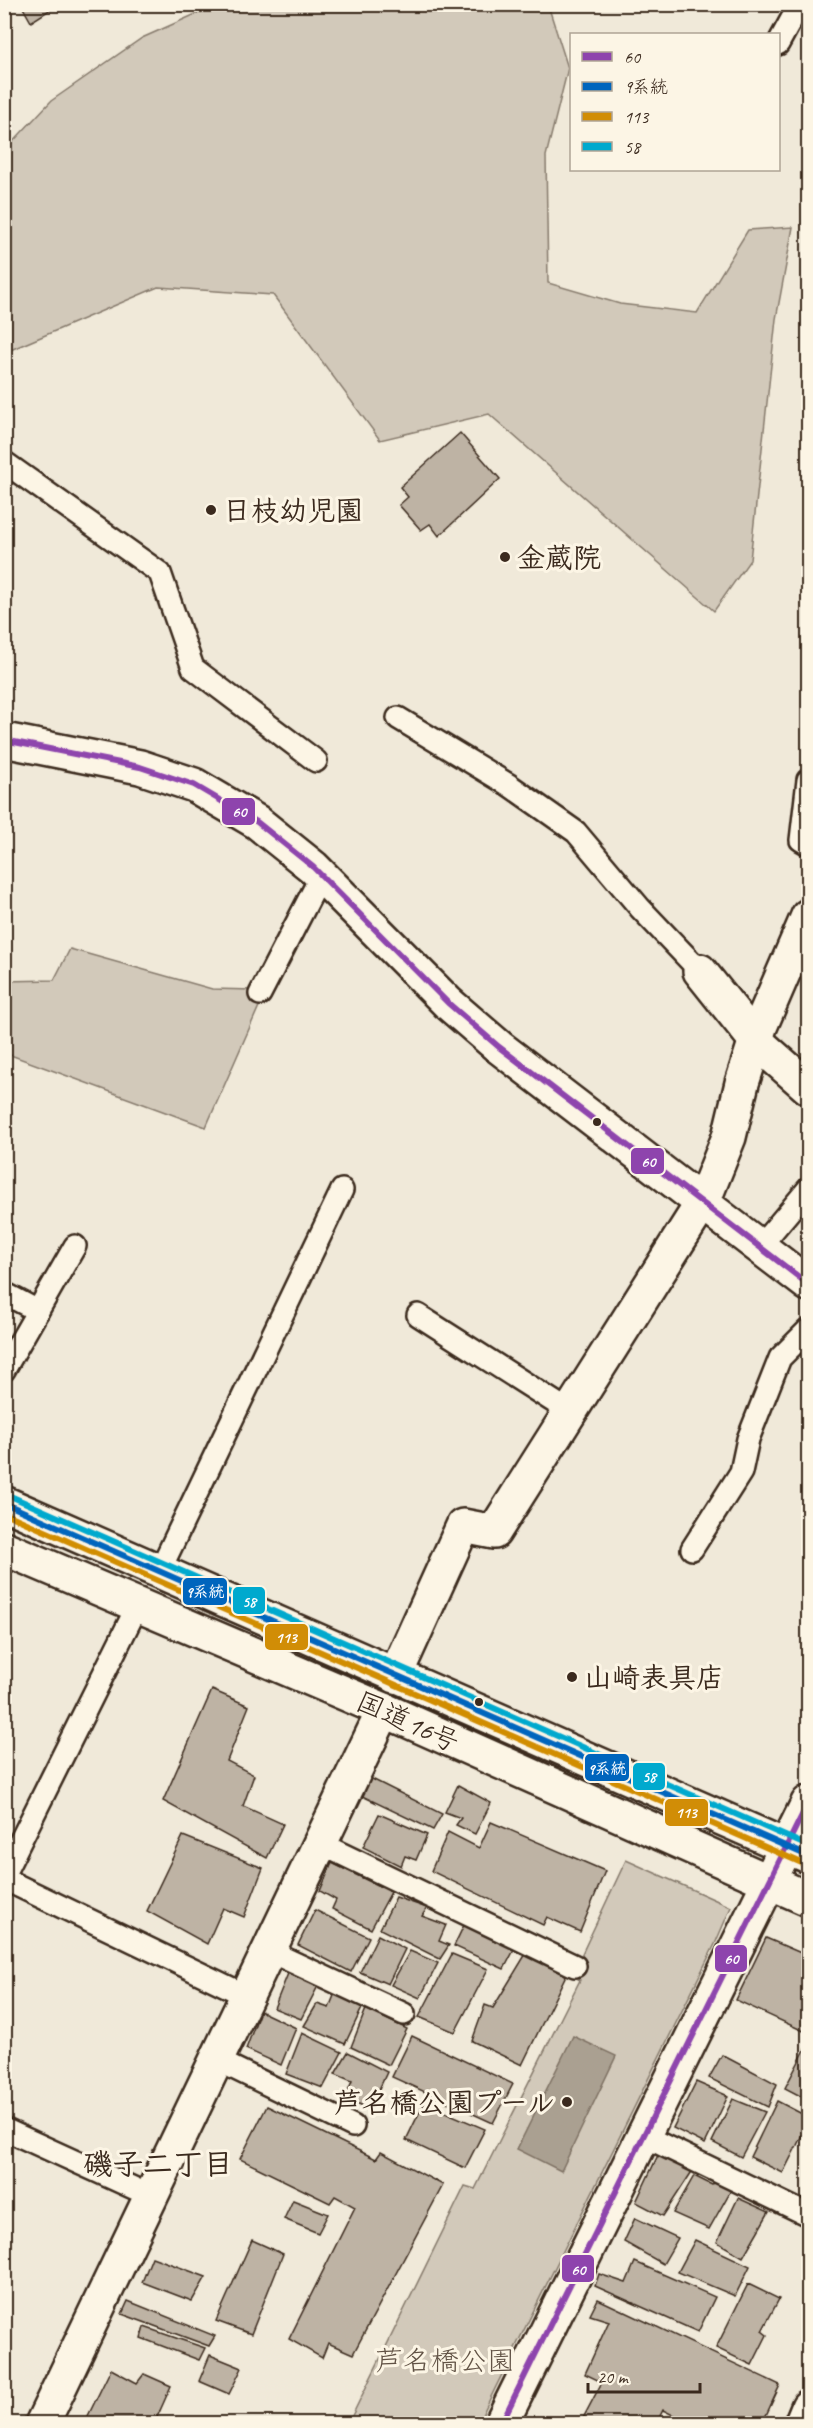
<svg xmlns="http://www.w3.org/2000/svg" width="813" height="2428" viewBox="0 0 813 2428" font-family="Caveat,'Klee One',sans-serif">
<style>
.green{fill:#d2c9ba;stroke:#867a6c;stroke-width:1.5}
.water{fill:#aaa091;stroke:#7e7163;stroke-width:1.5}
.building{fill:#beb3a4;stroke:#3b2a1e;stroke-width:1.5}
.lines{fill:none;stroke-linecap:round;stroke-linejoin:round}
.lane-casing{stroke:#3b2a1e;stroke-width:26}
.street-casing{stroke:#3b2a1e;stroke-width:38}
.secondary-casing{stroke:#3b2a1e;stroke-width:38}
.highway-casing{stroke:#3b2a1e;stroke-width:38}
.lane{stroke:#fcf5e5;stroke-width:21}
.street{stroke:#fcf5e5;stroke-width:33}
.secondary{stroke:#fcf5e5;stroke-width:33}
.highway{stroke:#fcf5e5;stroke-width:33}
.bus-1-casing{stroke:#fcf5e5;stroke-width:10}
.bus-2-casing{stroke:#fcf5e5;stroke-width:10}
.bus-3-casing{stroke:#fcf5e5;stroke-width:10}
.bus-4-casing{stroke:#fcf5e5;stroke-width:10}
.bus-1{stroke:#8e44ad;stroke-width:6}
.bus-2{stroke:#0065bd;stroke-width:6}
.bus-3{stroke:#d18d06;stroke-width:6}
.bus-4{stroke:#00a9ce;stroke-width:6}
.poi-dot{fill:#3b2a1e;stroke:#fcf5e5;stroke-width:2}
.labels{text-anchor:middle;stroke-width:6;stroke-linejoin:round;paint-order:stroke}
.poi-label{font-size:28px;font-weight:bold;fill:#3b2a1e;stroke:#fcf5e5;text-anchor:start}
.street-label{font-size:28px;fill:#3b2a1e;stroke:#fcf5e5}
.park-label{font-size:28px;fill:#615245;stroke:#fcf5e5}
.neighbourhood-label{font-size:30px;font-weight:bold;fill:#3b2a1e;stroke:#fcf5e5}
.line-badge{stroke:#fcf5e5;stroke-width:2}
.badge-label{font-size:16px;text-anchor:middle;font-weight:bold;fill:#fff}
</style>
<rect width="100%" height="100%" fill="#f0e9d9"/>
<filter id="ink" filterUnits="userSpaceOnUse"><feTurbulence type="fractalNoise" baseFrequency=".0167" numOctaves="2"/><feDisplacementMap in="SourceGraphic" scale="12" xChannelSelector="R" yChannelSelector="G"/><feConvolveMatrix kernelMatrix="1 2 1 2 8 2 1 2 1" color-interpolation-filters="sRGB"/></filter>
<g filter="url(#ink)">
<g class="green">
<path d="M216,5h332l20,63 -22,88 2,127 72,21 77,9 51,-83 45,-3 -17,92 -26,241 -36,51 -225,-197 -109,26 -107,-145 -115,-8 -150,64 -4,-5 1,-196 46,-49 91,-63z"/>
<path d="M70,949l142,40 41,1 -4,8 11,6 -54,123 -201,-74 -1,-72 50,-1z"/>
<path d="M626,1860l105,47 -16,37 -237,479 -130,1 117,-238 10,3 105,-209 -8,-5z"/>
</g>
<path class="water" d="M573,2036l43,20 -55,115 -44,-22z"/>
<g class="building">
<path d="M21,4h38l-28,18z"/>
<path d="M460,433l40,46 -61,57 -9,-12 -9,6 -22,-25 9,-8 -8,-10z"/>
<path d="M212,1690l37,16 -22,55 27,14 -11,31 40,18 -16,34 -104,-57z"/>
<path d="M368,1777l74,37 -9,16 -73,-35z"/>
<path d="M458,1785l33,18 -16,31 -19,-9 5,-7 -16,-6z"/>
<path d="M379,1814l48,21 -11,25 -11,-4 -4,10 -38,-19z"/>
<path d="M491,1822l114,49 -25,61 -33,-15 -4,8 -112,-54 17,-39 31,16z"/>
<path d="M183,1836l80,32 -19,49 -21,-9 -16,36 -60,-33z"/>
<path d="M332,1863l59,29 -20,37 -39,-20 4,-9 -16,-9z"/>
<path d="M396,1897l31,11 -5,8 24,9 -7,16 10,4 -9,14 -60,-30z"/>
<path d="M315,1910l54,27 -18,35 -53,-27z"/>
<path d="M465,1923l50,25 -11,21 -50,-23z"/>
<path d="M378,1935l27,14 -17,35 -28,-12z"/>
<path d="M766,1938l42,18v77l-72,-33z"/>
<path d="M410,1951l28,12 -18,35 -29,-13z"/>
<path d="M527,1952l39,23 -44,90 -50,-24 13,-36 8,3z"/>
<path d="M452,1954l36,15 -33,63 -36,-15z"/>
<path d="M289,1971l30,13 -18,35 -27,-11z"/>
<path d="M335,1993l28,13 -18,38 -41,-18 13,-22 12,4z"/>
<path d="M366,2009l41,20 -18,36 -38,-18z"/>
<path d="M260,2011l36,17 -15,37 -35,-16z"/>
<path d="M302,2033l40,19 -19,36 -37,-14z"/>
<path d="M412,2036l101,48 -20,39 -101,-46z"/>
<path d="M808,2044v56l-23,-12z"/>
<path d="M348,2052l39,20 -17,37 -25,-11 7,-17 -17,-7z"/>
<path d="M722,2055l55,29 -9,23 -59,-29z"/>
<path d="M696,2082l32,14 -23,48 -32,-16z"/>
<path d="M733,2099l32,13 -24,45 -29,-15z"/>
<path d="M777,2101l31,16v6l-25,50 -33,-16z"/>
<path d="M424,2103l61,26 -20,39 -59,-28z"/>
<path d="M267,2106l109,53 5,-7 62,33 -90,169 -25,-11 -6,15 -33,-19 66,-132 -20,-11 -5,7 -90,-44z"/>
<path d="M659,2153l34,17 -30,46 -27,-14z"/>
<path d="M694,2176l18,9 3,-4 16,9 -22,39 -36,-16z"/>
<path d="M738,2198l31,14 -26,45 -26,-15z"/>
<path d="M293,2200l35,14 -10,19 -34,-14z"/>
<path d="M635,2218l43,20 -15,26 -39,-22z"/>
<path d="M252,2240l31,14 -32,80 -35,-13z"/>
<path d="M695,2240l55,26 -15,30 -57,-24z"/>
<path d="M152,2257l54,20 -14,24 -50,-19z"/>
<path d="M635,2262l80,35 -17,35 -103,-46 4,-12 27,9z"/>
<path d="M808,2273v13l-5,-3z"/>
<path d="M748,2284l31,15 -17,32 5,4 -15,30 -36,-17z"/>
<path d="M598,2299l182,86 -18,39h-71l-28,-14 -7,14h-76l22,-42 -17,-8 24,-53 -19,-6z"/>
<path d="M128,2301l87,35 -6,10 -87,-32z"/>
<path d="M144,2327l61,21 -6,12 -58,-22z"/>
<path d="M210,2355l32,13 -13,26 -30,-13z"/>
<path d="M111,2369l26,14 7,-9 27,12 -17,38h-70z"/>
</g>
<g class="lines">
<defs>
<g id="lane">
<path d="M778,44l22,-40"/>
<path d="M4,462l156,111 33,95 123,93"/>
<path d="M398,718l111,67 67,47 64,76 60,63"/>
<path d="M808,780l-7,60 7,4"/>
<path d="M260,994l61,-118"/>
<path d="M761,1245l47,-56"/>
<path d="M4,1293l34,18"/>
<path d="M418,1315l152,97"/>
<path d="M4,1370l71,-124"/>
<path d="M692,1549l49,-77 7,-33 32,-81 28,-28"/>
<path d="M160,1570l182,-380"/>
<path d="M321,1844l254,122"/>
<path d="M4,1874l134,-269"/>
<path d="M4,1879l243,117"/>
<path d="M269,1951l135,63"/>
<path d="M217,2060l136,66"/>
<path d="M4,2129l147,67"/>
<path d="M644,2136l164,79"/>
</g>
<g id="street">
<path d="M4,740l136,27 54,18 63,37 56,45 135,136 51,44 309,237"/>
<path d="M700,971l56,70 52,46"/>
<path d="M395,1676l68,-150 31,6 209,-330 26,-65 13,-54 18,-56 48,-111"/>
<path d="M42,2424l342,-714"/>
<path d="M801,2424l7,-17"/>
</g>
<path id="secondary" d="M501,2424l307,-621"/>
<g id="highway">
<path d="M4,1503l804,353"/>
<path d="M4,1548l380,162 424,189"/>
</g>
</defs>
<use href="#lane" class="lane-casing"/>
<use href="#street" class="street-casing"/>
<use href="#secondary" class="secondary-casing"/>
<use href="#highway" class="highway-casing"/>
<use href="#lane" class="lane"/>
<use href="#street" class="street"/>
<use href="#secondary" class="secondary"/>
<use href="#highway" class="highway"/>
<defs>
<g id="bus-1">
<path d="M4,740l136,27 54,18 63,37 56,45 135,136 51,44 309,237"/>
<path d="M501,2424l307,-621"/>
</g>
<path id="bus-2" d="M4,1503l804,353"/>
<path id="bus-3" d="M4,1513l800,351"/>
<path id="bus-4" d="M8,1495l800,351"/>
</defs>
<use href="#bus-1" class="bus-1-casing"/>
<use href="#bus-2" class="bus-2-casing"/>
<use href="#bus-3" class="bus-3-casing"/>
<use href="#bus-4" class="bus-4-casing"/>
<use href="#bus-1" class="bus-1"/>
<use href="#bus-2" class="bus-2"/>
<use href="#bus-3" class="bus-3"/>
<use href="#bus-4" class="bus-4"/>
</g>
</g>
<g class="poi-dot">
<circle cx="211" cy="510" r="6"/>
<circle cx="505" cy="557" r="6"/>
<circle cx="597" cy="1122" r="5"/>
<circle cx="572" cy="1677" r="6"/>
<circle cx="479" cy="1702" r="5"/>
<circle cx="567" cy="2102" r="6"/>
</g>
<g class="labels">
<g class="poi-label">
<text x="223" y="520">日枝幼児園</text>
<text x="517" y="567">金蔵院</text>
<text x="584" y="1687">山崎表具店</text>
<text x="555" y="2112" text-anchor="end">芦名橋公園プール</text>
</g>
<g class="street-label">
<text transform="translate(408 1721) rotate(24)" y="10">国道16号</text>
</g>
<g class="park-label">
<text x="445" y="2370">芦名橋公園</text>
</g>
<g class="neighbourhood-label">
<text x="158" y="2174">磯子二丁目</text>
</g>
</g>
<g class="line-badge">
<rect x="221" y="797" width="35" height="29" rx="6" fill="#8e44ad"/>
<rect x="630" y="1147" width="35" height="28" rx="6" fill="#8e44ad"/>
<rect x="182" y="1577" width="46" height="29" rx="6" fill="#0065bd"/>
<rect x="232" y="1586" width="34" height="29" rx="6" fill="#00a9ce"/>
<rect x="264" y="1623" width="45" height="28" rx="6" fill="#d18d06"/>
<rect x="584" y="1753" width="46" height="29" rx="6" fill="#0065bd"/>
<rect x="632" y="1762" width="34" height="29" rx="6" fill="#00a9ce"/>
<rect x="664" y="1798" width="45" height="29" rx="6" fill="#d18d06"/>
<rect x="714" y="1944" width="34" height="29" rx="6" fill="#8e44ad"/>
<rect x="561" y="2254" width="34" height="29" rx="6" fill="#8e44ad"/>
</g>
<g class="badge-label">
<text x="239" y="817">60</text>
<text x="648" y="1167">60</text>
<text x="205" y="1597">9系統</text>
<text x="249" y="1607">58</text>
<text x="286" y="1643">113</text>
<text x="607" y="1774">9系統</text>
<text x="649" y="1782">58</text>
<text x="686" y="1818">113</text>
<text x="731" y="1964">60</text>
<text x="578" y="2275">60</text>
</g>
<rect width="813" height="2428" fill="none" stroke="#fcf5e5" stroke-width="24"/>
<rect x="12" y="12" width="789" height="2404" fill="none" stroke="#3b2a1e" stroke-width="2" filter="url(#ink)"/>
<rect x="570" y="33" width="210" height="138" fill="#fcf5e5" stroke="#afa495" stroke-width="1.5"/>
<rect x="582" y="52" width="30" height="9" fill="#8e44ad" stroke="#afa495" stroke-width="1.5"/>
<text x="624" y="63" font-size="18" fill="#3b2a1e">60</text>
<rect x="582" y="82" width="30" height="9" fill="#0065bd" stroke="#afa495" stroke-width="1.5"/>
<text x="624" y="93" font-size="18" fill="#3b2a1e">9系統</text>
<rect x="582" y="112" width="30" height="9" fill="#d18d06" stroke="#afa495" stroke-width="1.5"/>
<text x="624" y="123" font-size="18" fill="#3b2a1e">113</text>
<rect x="582" y="142" width="30" height="9" fill="#00a9ce" stroke="#afa495" stroke-width="1.5"/>
<text x="624" y="153" font-size="18" fill="#3b2a1e">58</text>
<path d="M588 2383v9h112v-9" fill="none" stroke="#3b2a1e" stroke-width="3"/>
<text x="597" y="2383" font-size="18" fill="#3b2a1e" stroke="#fcf5e5" stroke-width="4.5" paint-order="stroke">20 m</text>
</svg>
